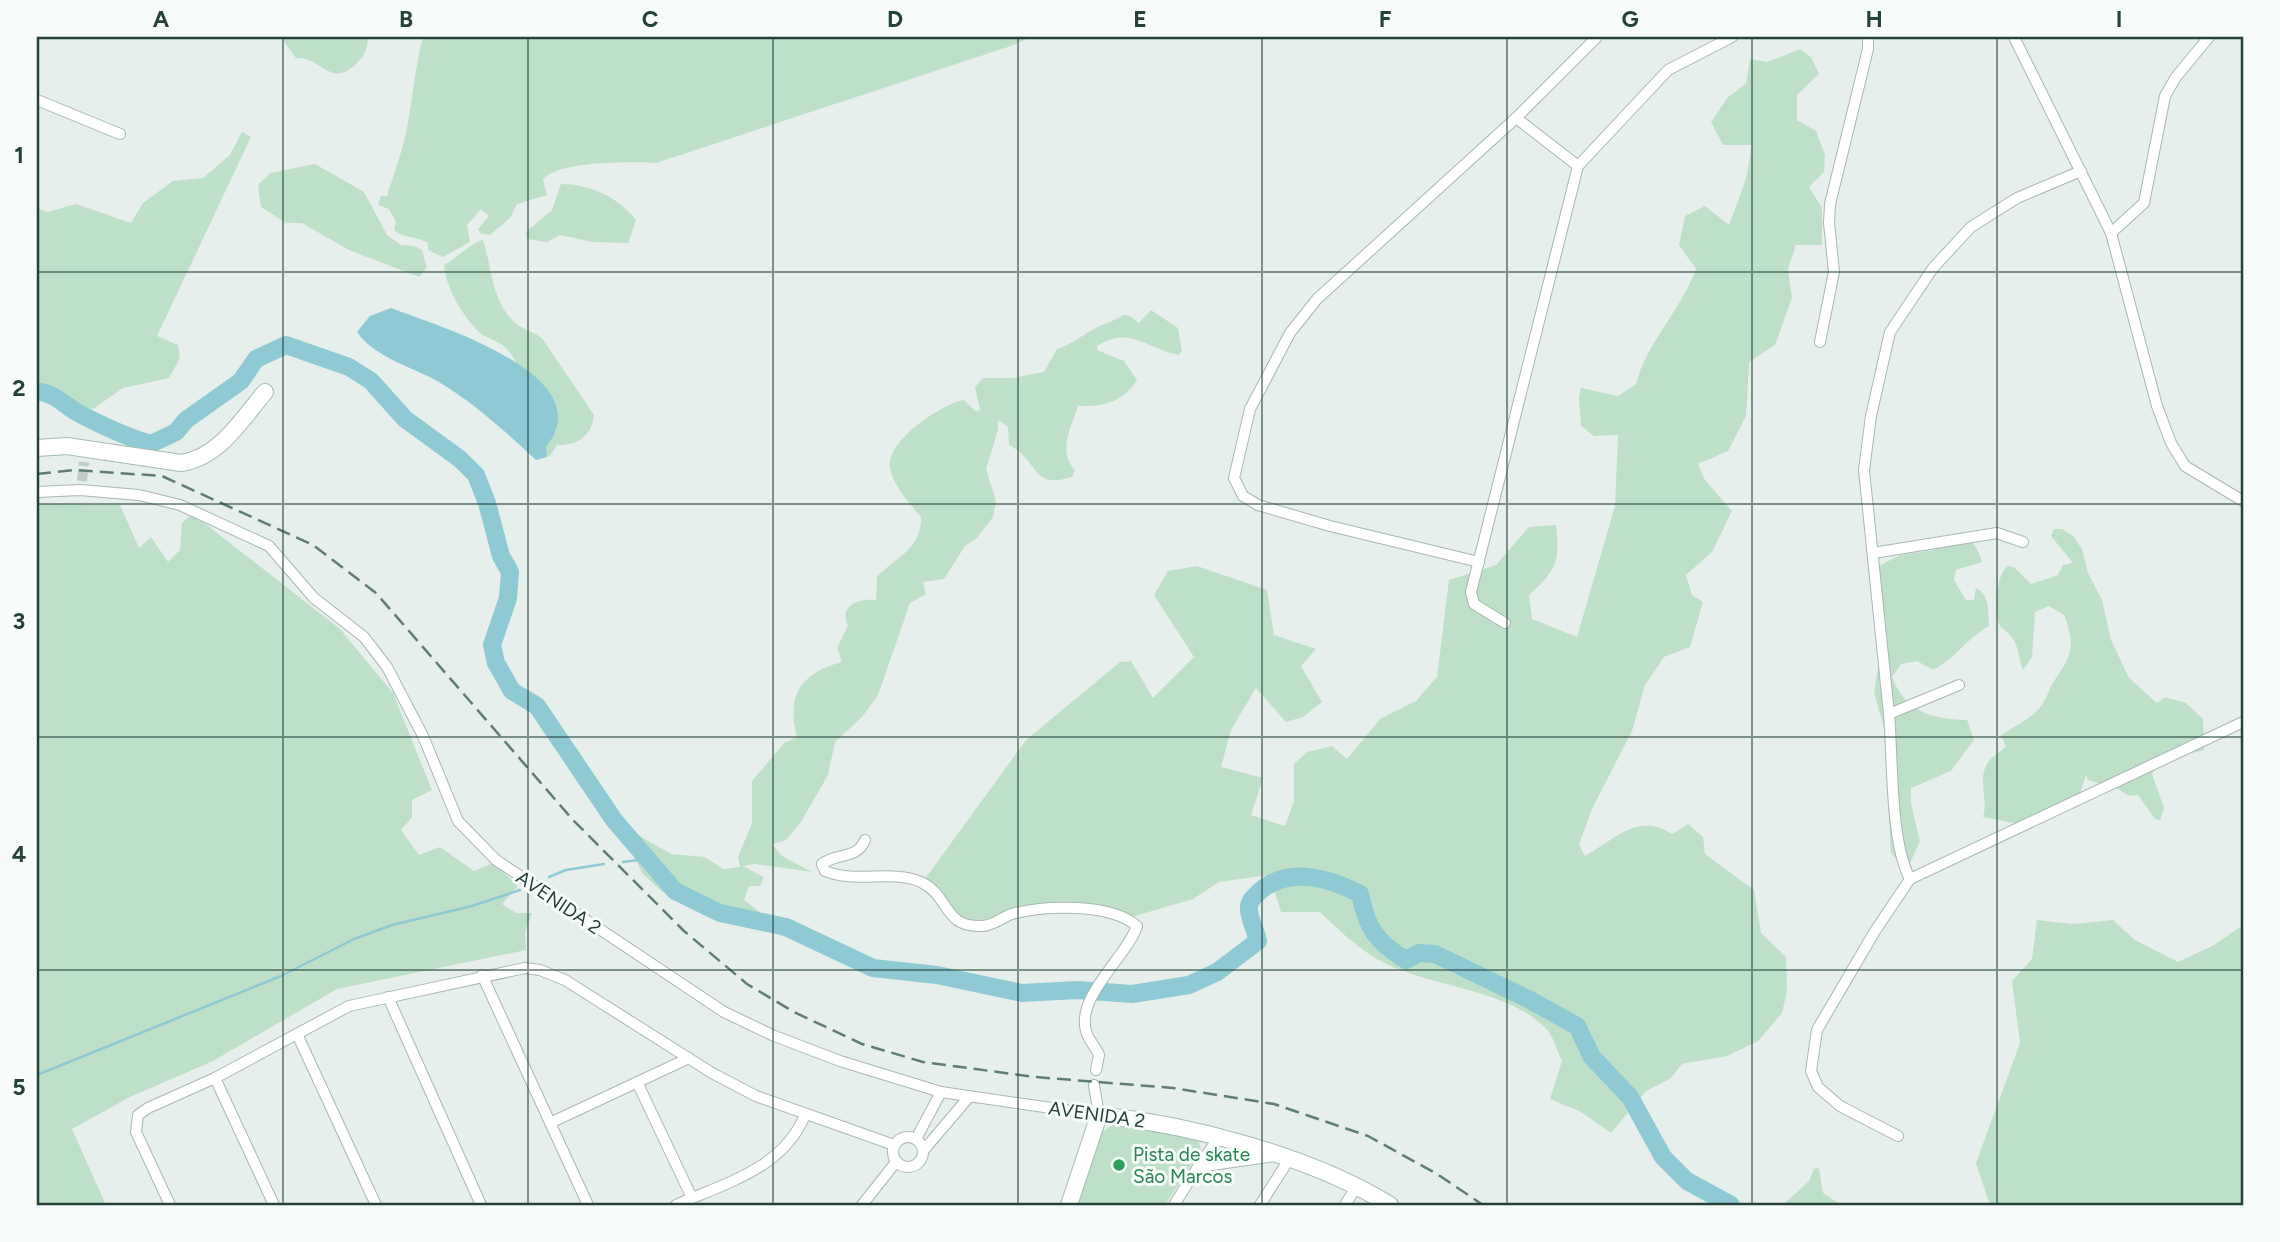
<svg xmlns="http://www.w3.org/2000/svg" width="2280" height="1242" viewBox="0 0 2280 1242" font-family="Figtree,sans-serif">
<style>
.green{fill:#bfe0c8}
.water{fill:#8ec9d4}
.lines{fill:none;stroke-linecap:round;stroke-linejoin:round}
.stream{stroke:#8ec9d4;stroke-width:2.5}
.river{stroke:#8ec9d4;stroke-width:18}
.street-tunnel{stroke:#bfccc8;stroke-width:10;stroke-dasharray:10 5;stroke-linecap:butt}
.street-casing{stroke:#a8b8b2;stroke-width:12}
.secondary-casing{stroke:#a4bbb3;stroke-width:18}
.street{stroke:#fff;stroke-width:10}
.secondary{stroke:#fff;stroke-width:16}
.rail{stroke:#5f7d75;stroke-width:2.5;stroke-dasharray:14 7;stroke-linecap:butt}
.grid{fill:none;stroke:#24423a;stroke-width:2;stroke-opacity:0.55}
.leisure-dot{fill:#2e9e5b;stroke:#f7fbf9;stroke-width:2.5}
.labels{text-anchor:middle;stroke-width:6;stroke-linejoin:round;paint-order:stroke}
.street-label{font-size:19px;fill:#24423a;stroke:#f7fbf9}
.leisure-label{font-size:19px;fill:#27864d;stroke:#f7fbf9;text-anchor:start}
.neatline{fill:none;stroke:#24423a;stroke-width:2.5}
.grid-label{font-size:23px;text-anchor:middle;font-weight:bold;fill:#24423a}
</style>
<rect width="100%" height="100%" fill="#e6efeb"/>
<g class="green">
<path d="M281,37h87c0,10 -3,18 -11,26 -27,27 -35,-7 -61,-5z"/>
<path d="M423,37h608l-17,8 -358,118c-23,-2 -102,-2 -113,17l4,15 -30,9 -7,14 -20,17 -10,-2 -2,-4 11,-13 -8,-7 -14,16 3,17 -27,15 -15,-7v-7c-11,-7 -27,-5 -34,-13l2,-8 -7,-13 -11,-4 3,-9h6c7,-23 16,-46 20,-68 6,-31 8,-61 16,-91z"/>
<path d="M1800,49l11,8 8,17 -22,21v25l19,11 9,24 -1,17 -15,15 13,21v37h-26l-8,24 4,29 -17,47 -26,17 -3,54 -18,35 -30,13 7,16 27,31 -20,41 -26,23 6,20 11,7 -13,45 -26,10 -19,28 -13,46 -40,78 -13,36 6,11c29,-16 54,-45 87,-22l16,-10 15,13 2,17 49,36 7,43 25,24 1,34 -5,22 -24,28 -31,15 -45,8 -11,14 -25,13 -35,42 -30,-21 -31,-13 12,-38c-4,-9 -8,-22 -14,-30 -37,-43 -120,-43 -169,-71 -22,-12 -41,-31 -59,-48h-39l-12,-37 -50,7 -26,17 -65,19 -65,-10 -98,18 -43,-43 104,-143 94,-78 11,-1 22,37 41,-41 -40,-62 14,-24 29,-5 70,24 7,45 42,14 -15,17 21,36 -19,15 -17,5 -30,-34 -25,42 -10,37 42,11 -12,37 34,11 9,-25v-37l13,-12 25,-6 15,13 33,-40 36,-18 21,-24 12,-97 47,-15 33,-38 27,-2c4,36 1,45 -27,70l3,24 45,18 38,-131 3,-71 -24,1 -13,-10 -2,-29 2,-9 37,8 18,-12c11,-42 45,-74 60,-115l-17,-24 6,-29 20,-10 24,19 17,-46 6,-34h-29l-12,-23 17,-25 18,-13 4,-25 17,3z"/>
<path d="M242,132l9,5 -94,199 21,9 2,13 -11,20 -46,10 -30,21 -56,-12v-189l11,4 28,-8 55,19 12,-20 30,-22 30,-3 27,-23z"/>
<path d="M315,164l49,28 23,43 14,10 13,1 8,4 5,18 -8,9 -70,-27 -47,-27h-16l-25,-16 -3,-22 12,-12z"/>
<path d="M561,184c29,0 57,13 75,36l-8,23 -35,-1 -33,-7 -13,7 -20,-3 -1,-7 26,-22z"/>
<path d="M483,240c10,31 8,63 35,85 7,5 16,7 24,13l52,77c-2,21 -17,31 -37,30l-7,11 -4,1c-9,-29 -19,-85 -39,-108 -7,-8 -20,-10 -28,-17 -16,-15 -34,-46 -35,-67 13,-7 26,-22 39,-25z"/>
<path d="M1151,310l27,18 4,23 -3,4c-33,-6 -48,-30 -82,-9v4l27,11 13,19c-14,22 -34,27 -59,26 -7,23 -21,45 -3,64l-3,7c-42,13 -31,-15 -63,-32l-1,-18 -10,-7v10l-12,39 10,32 -3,16 -16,21 -12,8 -21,33 -21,3 3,12 -16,9 -32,92 -16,22 -27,25 -7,33 -27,47 -15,18 -14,4 10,12 30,16 -57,-8 -12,2 21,11 -4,9h-11l-5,14 16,12 -16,4 -29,-1 -54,-24 -19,-18 -14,-31 5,-6 5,-1 33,19 34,3 18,12 17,-2 -2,-10 14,-34v-42l32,-38 13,-6c-11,-42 4,-64 45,-75l-5,-14 11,-22c-9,-20 9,-28 28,-26l1,-23c18,-20 45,-27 44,-60 -11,-13 -30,-34 -31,-51 -2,-27 52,-62 74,-66l11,11 5,-1 -5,-23 8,-9h29l32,-6 13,-23c14,-5 23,-12 35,-19 10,-6 21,-8 31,-15l7,1 9,7z"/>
<path d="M37,504l83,1 19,43 12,-11 17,25 12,-12 2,-27 8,-7 13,6 137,107 53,64 39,97 -20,10v17l-11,13 18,25 21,-8 34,24 19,-8 25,23 -16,18 14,9h16l-7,19 1,18 -189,39 -124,72 -83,36 -58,32 34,76h-69z"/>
<path d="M2054,529h8l11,7 9,13 6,24 14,27 9,40 18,38 28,25 8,-6 21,6 17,16 1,31c-21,6 -40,4 -52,24l12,34 -4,12 -5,-1 -17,-24 -9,1 -11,-7 -30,-9 -2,-5 -7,22 -60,27 -36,-7c6,-18 -7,-39 6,-56 5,-6 12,-9 17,-15l-5,-11c14,-9 30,-16 40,-29 6,-8 8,-17 13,-25 18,-26 22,-35 10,-66l-15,-9 -14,6 -3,45 -9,13c-4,-9 -4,-23 -10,-31 -4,-7 -12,-10 -14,-15 -5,-14 -3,-50 9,-58l6,1 17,17 27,-9 5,-10 10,-2 -22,-27z"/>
<path d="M1957,533c13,2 22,17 25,29l-26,8 -2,10 12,20h8l2,-12c14,7 12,24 13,38 -22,12 -33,32 -56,44l-16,-9 -16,3 -9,13c14,36 40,42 75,43l7,20 -23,31 -40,17v16l9,37 -11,24 -10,-3 -8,-9 -7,-125 -10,-36 4,-24 1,-102 21,-11 34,-5z"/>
<path d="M2037,920l36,4 40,-4 22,20 43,22 36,-17 29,-20v280h-253l-14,-42 44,-120 -8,-62 20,-22z"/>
<path d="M1113,1124l85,13 3,13 -36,55h-92l25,-70z"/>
<path d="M1819,1168l4,25 18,12h-58l26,-24 5,-12z"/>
</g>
<path class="water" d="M391,308c44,17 213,67 155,139l1,10 -11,3c-30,-28 -61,-56 -97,-78 -26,-15 -64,-24 -82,-50l13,-16z"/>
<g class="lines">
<g class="stream">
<path d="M623,862l22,-3"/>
<path d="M549,877l17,-7 38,-6"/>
<path d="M37,1075l244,-99 73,-37 38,-14 80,-19 48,-16"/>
</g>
<path class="river" d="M37,391c21,4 25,13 43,23 23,12 46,23 71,30l25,-12 10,-12 55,-39 15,-22 30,-14 63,22 22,14 34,38 55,40 16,16 11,28 14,53 9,16 -2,26 -16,47 4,18 16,28 25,15 77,114 61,71 45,22 66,14 87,41 64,7 85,18 55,-3 55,4 57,-9 28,-13 41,-31c-2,-10 -9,-22 -9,-32 -1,-8 6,-13 11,-18 29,-25 70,-13 100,3 7,34 16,48 46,66l13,-7 16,1 93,45 49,27 15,31 38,40 33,60 24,24 44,24"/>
<path class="street-tunnel" d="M82,481l2,-19"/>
<defs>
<g id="street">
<path d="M2014,37l97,196 46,173 14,37 14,23 58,35"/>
<path d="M37,100l83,34"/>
<path d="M1516,118l81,-81"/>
<path d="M2111,233l33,-30 21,-107 11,-19 33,-40"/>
<path d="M1820,342l14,-70 -5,-49 1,-19 38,-155v-12"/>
<path d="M37,492l43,-2 59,5 41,10 89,41 45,52 50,39 23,30 36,69 35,85 38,39 228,152 48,23 68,26 101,31 158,23 -5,-30"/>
<path d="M1873,553l124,-20 26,9"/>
<path d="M1479,562l-149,-36 -72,-21 -15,-9 -9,-18 16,-69 40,-76 27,-34 199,-181 62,48"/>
<path d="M1505,623l-31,-19 -3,-12 107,-426 90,-96 64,-33"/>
<path d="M1889,714l-25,-244 7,-54 19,-84 43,-64 38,-41 46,-29 64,-27"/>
<path d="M865,840c-8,20 -28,12 -43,24l3,7c31,13 66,-2 96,11 29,14 22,46 61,44 11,0 20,-9 30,-12 33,-9 98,-11 125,12 -9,29 -61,70 -51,105 2,9 10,16 13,24l-3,15"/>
<path d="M1910,879c-20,-38 -17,-119 -21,-165l70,-29"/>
<path d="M482,975l106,230"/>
<path d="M388,997l93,208"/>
<path d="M297,1034l79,171"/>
<path d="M215,1078l59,127"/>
<path d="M637,1082l55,116"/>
<path d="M550,1123l139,-65"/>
<path d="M1220,1136l-22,31 77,-11"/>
<path d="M1898,1136l-58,-30 -22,-19 -7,-16 6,-41 58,-99 35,-52 333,-157"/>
<circle cx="908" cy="1152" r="15"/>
<path d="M916,1139l25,-47"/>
<path d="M923,1151l46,-54"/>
<path d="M170,1205l-34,-73 2,-17 10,-7 67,-30 134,-72 176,-38 15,2 25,10 147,93 44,23 138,49"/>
<path d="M676,1205c49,-22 107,-36 129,-90"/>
<path d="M862,1205l34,-43"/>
<path d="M1174,1205l24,-38"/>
<path d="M1260,1205l28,-44"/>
<path d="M1345,1205l10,-16"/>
</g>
<g id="secondary">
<path d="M37,448l30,-2 114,17c38,-5 61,-44 84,-71"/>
<path d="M1069,1205l30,-90c93,10 211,41 291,90"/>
</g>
</defs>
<use href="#street" class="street-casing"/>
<use href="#secondary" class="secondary-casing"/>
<use href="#street" class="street"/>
<use href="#secondary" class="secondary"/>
<path class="rail" d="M37,474l37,-4 88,6 151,69 63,48 197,227 111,111 63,53 47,28 68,32 61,18 112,15 138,11 101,16 94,32 69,38 46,31"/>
</g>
<path class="grid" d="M283,37v1168M528,37v1168M773,37v1168M1018,37v1168M1262,37v1168M1507,37v1168M1752,37v1168M1997,37v1168M37,272h2206M37,504h2206M37,737h2206M37,970h2206"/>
<circle class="leisure-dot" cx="1119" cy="1165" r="7"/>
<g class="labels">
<g class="street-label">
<text transform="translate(559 902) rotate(34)" y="7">AVENIDA 2</text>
<text transform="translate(1097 1114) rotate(8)" y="7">AVENIDA 2</text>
</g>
<g class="leisure-label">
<text x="1133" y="1161">Pista de skate<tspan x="1133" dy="22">São Marcos</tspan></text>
</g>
</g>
<rect width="2280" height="1242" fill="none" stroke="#f7fbf9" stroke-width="77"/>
<rect x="38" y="38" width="2204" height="1166" class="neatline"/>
<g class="grid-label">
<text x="161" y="27">A</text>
<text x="406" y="27">B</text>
<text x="650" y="27">C</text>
<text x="895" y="27">D</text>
<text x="1140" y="27">E</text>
<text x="1385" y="27">F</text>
<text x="1630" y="27">G</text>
<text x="1874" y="27">H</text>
<text x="2119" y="27">I</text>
<text x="19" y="163">1</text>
<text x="19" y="396">2</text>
<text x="19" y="629">3</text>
<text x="19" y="862">4</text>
<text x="19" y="1095">5</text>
</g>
</svg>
